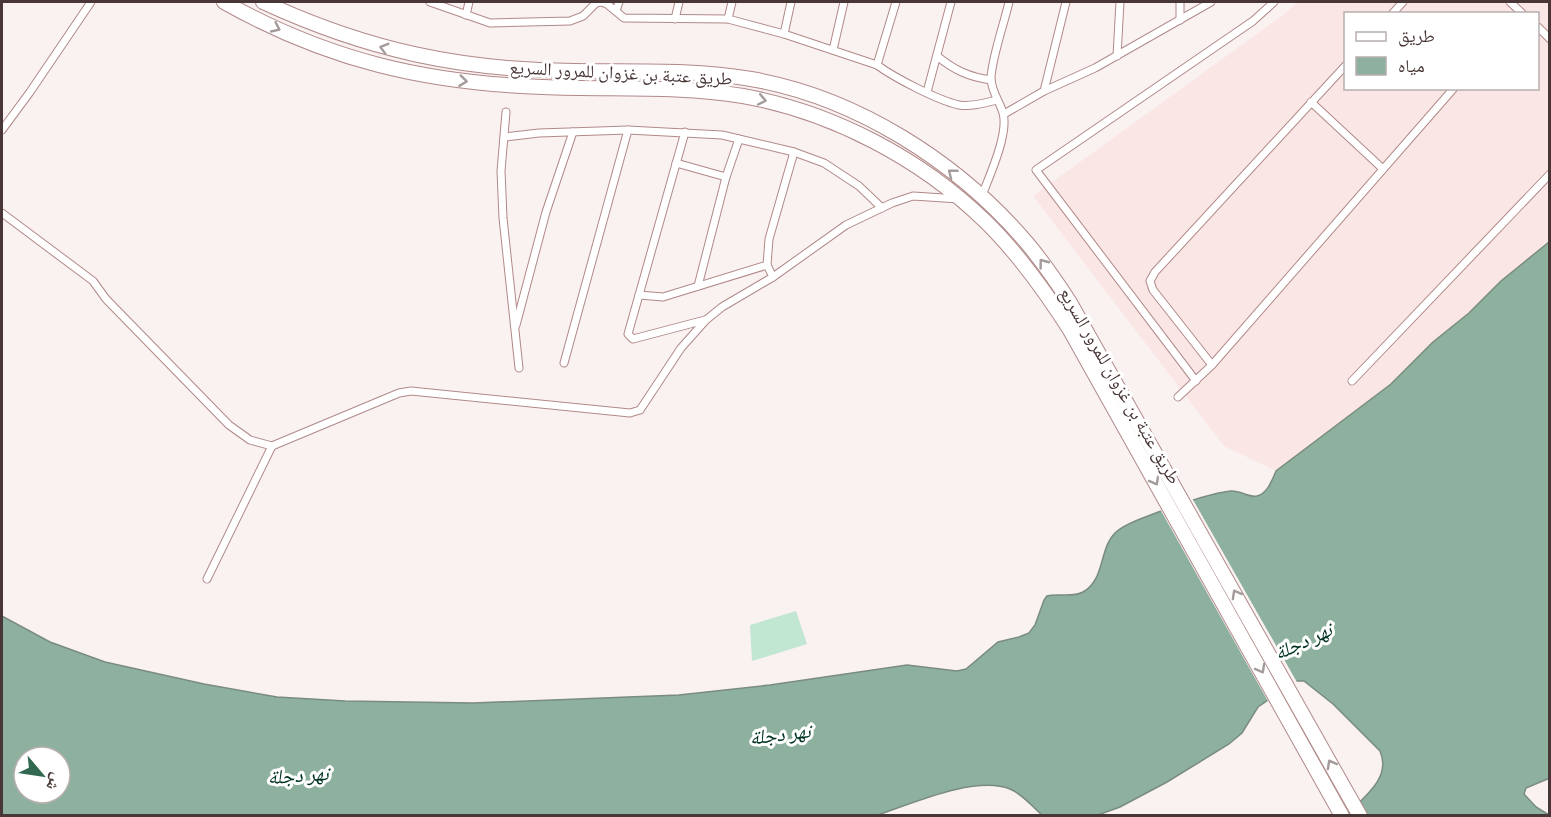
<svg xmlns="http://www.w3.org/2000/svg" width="1551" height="817" viewBox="0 0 1551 817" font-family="'Public Sans','Noto Naskh Arabic',sans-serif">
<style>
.built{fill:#fbe6e6;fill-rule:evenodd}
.green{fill:#c1e6d2}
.water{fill:#8db19e;stroke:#798c7f;stroke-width:1.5;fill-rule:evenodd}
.pier{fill:#faf1f1}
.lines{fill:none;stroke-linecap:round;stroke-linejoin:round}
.minor-casing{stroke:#b18989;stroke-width:9}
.motorway-casing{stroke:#b18989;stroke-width:16}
.minor{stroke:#fff;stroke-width:7}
.motorway{stroke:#fff;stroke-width:14}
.oneway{stroke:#a49b9b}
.labels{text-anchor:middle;stroke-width:6;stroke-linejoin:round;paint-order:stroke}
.street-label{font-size:18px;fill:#493737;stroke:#fff}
.water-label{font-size:20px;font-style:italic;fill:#003220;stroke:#fff}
</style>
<rect width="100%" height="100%" fill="#faf1f1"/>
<path class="built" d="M1298,2h251v240l-48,39 -32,32 -36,29 -42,42 -115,87 -52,-25 -191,-250 250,-181zM1346,14h192v74h-192z"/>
<path class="green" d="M796,611l11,33 -55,17 -2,-36z"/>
<path class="water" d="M1549,242l1,536 -24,10 -2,6 12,13 13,8h-203c17,-17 46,-37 34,-64l-47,-47 -29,-23h-8l-38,26 -16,26 -13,11 -62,38 -47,25 -22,8h-56c-11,-9 -18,-20 -32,-26 -35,-14 -99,15 -135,27l-873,-1v-199l48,26 55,20 99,22 73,13 68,4 128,2 206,-8 91,-10 137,-20 50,6 9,-2 32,-27 21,-5 10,-4 6,-8 9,-25 3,-4c12,-3 25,2 36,-4 22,-12 16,-43 32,-59 8,-8 22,-13 33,-17 20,-8 62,-23 83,-25 9,-1 18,7 26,5 11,-3 15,-16 19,-25l115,-87 42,-42 36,-29 32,-32zM24,757h36v36h-36z"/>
<path class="pier" d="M1192,498l106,186 -29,19 -109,-194z"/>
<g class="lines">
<defs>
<g id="minor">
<path d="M430,2l60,21 80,-2 13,-5 13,-13 5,-1 6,2 17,14 104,1 56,15 93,31"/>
<path d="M896,2l-19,63c18,13 60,35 82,40 12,2 26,-2 38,-5"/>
<path d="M1180,2v18"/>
<path d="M1510,2l13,12"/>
<path d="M616,11l3,-9"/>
<path d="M1392,14l11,-12"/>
<path d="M466,15l3,-13"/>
<path d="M675,19l4,-17"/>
<path d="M728,19l4,-17"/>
<path d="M1538,27l12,12"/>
<path d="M784,34l7,-32"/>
<path d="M833,50l11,-48"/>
<path d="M937,56c17,14 32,21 54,24"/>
<path d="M1117,56l3,-54"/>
<path d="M1044,91l22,-89"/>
<path d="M927,92l24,-90"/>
<path d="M1311,102l72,67"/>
<path d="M506,112l-5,59 2,47 16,150"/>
<path d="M1004,114l40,-23 51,-23 116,-66"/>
<path d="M2,130l28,-38 61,-90"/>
<path d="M685,132l-57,202 5,5 72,-19"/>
<path d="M505,137l34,-4 89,-3 94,5 72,17 30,11 35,23 23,22"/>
<path d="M676,163l50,14"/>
<path d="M981,198c8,-21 28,-64 22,-85 -3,-11 -12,-22 -12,-35 1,-21 13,-54 18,-76"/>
<path d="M2,213l91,68 13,18 123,126 21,15 22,6 127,-53 12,-2 219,22 10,-3 41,-62 25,-28 16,-13 51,-30 73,-52 46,-22 21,-7 46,3"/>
<path d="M773,277l-6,-12 2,-26 25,-87"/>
<path d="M698,286l28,-109 13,-38"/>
<path d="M639,295l24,2 104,-32"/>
<path d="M516,325l30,-113 27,-80"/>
<path d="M564,363l64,-233"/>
<path d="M1212,365l-59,-75 -3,-9 5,-9 191,-207"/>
<path d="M1196,381l-160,-211 217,-149 21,-19"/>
<path d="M1352,381l198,-207"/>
<path d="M1178,397l34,-32 242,-277"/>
<path d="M207,579l65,-133"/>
</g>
<g id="motorway">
<path d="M224,2c103,58 201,81 319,85 67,3 133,-2 200,9 89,16 177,62 242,125 33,32 60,70 85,109l272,486"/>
<path d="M263,2c104,48 196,68 311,69 59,1 118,-2 177,8 105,18 207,83 276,164 15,18 29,38 42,58l291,515"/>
</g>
</defs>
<use href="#minor" class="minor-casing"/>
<use href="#motorway" class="motorway-casing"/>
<use href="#minor" class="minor"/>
<use href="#motorway" class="motorway"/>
</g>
<defs><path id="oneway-chevron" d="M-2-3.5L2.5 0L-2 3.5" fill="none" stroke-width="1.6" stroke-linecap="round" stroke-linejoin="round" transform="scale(1.5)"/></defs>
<g class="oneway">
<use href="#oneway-chevron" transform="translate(276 28) rotate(25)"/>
<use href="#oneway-chevron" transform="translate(384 48) rotate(-164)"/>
<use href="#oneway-chevron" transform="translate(463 81) rotate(7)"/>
<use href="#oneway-chevron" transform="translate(762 100) rotate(12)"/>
<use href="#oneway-chevron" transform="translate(952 173) rotate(-142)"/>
<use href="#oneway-chevron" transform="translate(1043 263) rotate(-127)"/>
<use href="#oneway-chevron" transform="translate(1155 481) rotate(61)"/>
<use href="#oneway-chevron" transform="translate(1236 594) rotate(-119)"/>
<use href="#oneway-chevron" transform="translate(1261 669) rotate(61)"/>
<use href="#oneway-chevron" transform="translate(1331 764) rotate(-119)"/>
</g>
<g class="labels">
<g class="street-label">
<text transform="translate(621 73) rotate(3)" y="6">طريق عتبة بن غزوان للمرور السريع</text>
<text transform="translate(1120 386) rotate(60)" y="6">طريق عتبة بن غزوان للمرور السريع</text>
</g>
<g class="water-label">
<text transform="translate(1303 641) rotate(-25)" y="7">نهر دجلة</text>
<text transform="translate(780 734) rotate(-7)" y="7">نهر دجلة</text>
<text transform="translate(298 775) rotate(-4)" y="7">نهر دجلة</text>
</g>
</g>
<rect width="1551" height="817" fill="none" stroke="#493737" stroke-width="6"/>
<rect x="1344" y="12" width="195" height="78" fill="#ffffff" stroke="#b6afaf" stroke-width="1.5"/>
<rect x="1356" y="32" width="30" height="9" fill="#ffffff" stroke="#b6afaf" stroke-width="1.5"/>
<text x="1398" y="42" font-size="18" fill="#493737">طريق</text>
<rect x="1356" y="57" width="30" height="18" fill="#8db19e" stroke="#b6afaf" stroke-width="1.5"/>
<text x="1398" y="72" font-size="18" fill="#493737">مياه</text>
<g transform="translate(42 775) rotate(119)"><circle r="28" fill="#ffffff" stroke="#b6afaf" stroke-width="1.5"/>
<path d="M0-4.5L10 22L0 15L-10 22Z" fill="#31684f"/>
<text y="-9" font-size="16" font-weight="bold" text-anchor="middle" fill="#493737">ش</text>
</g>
</svg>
